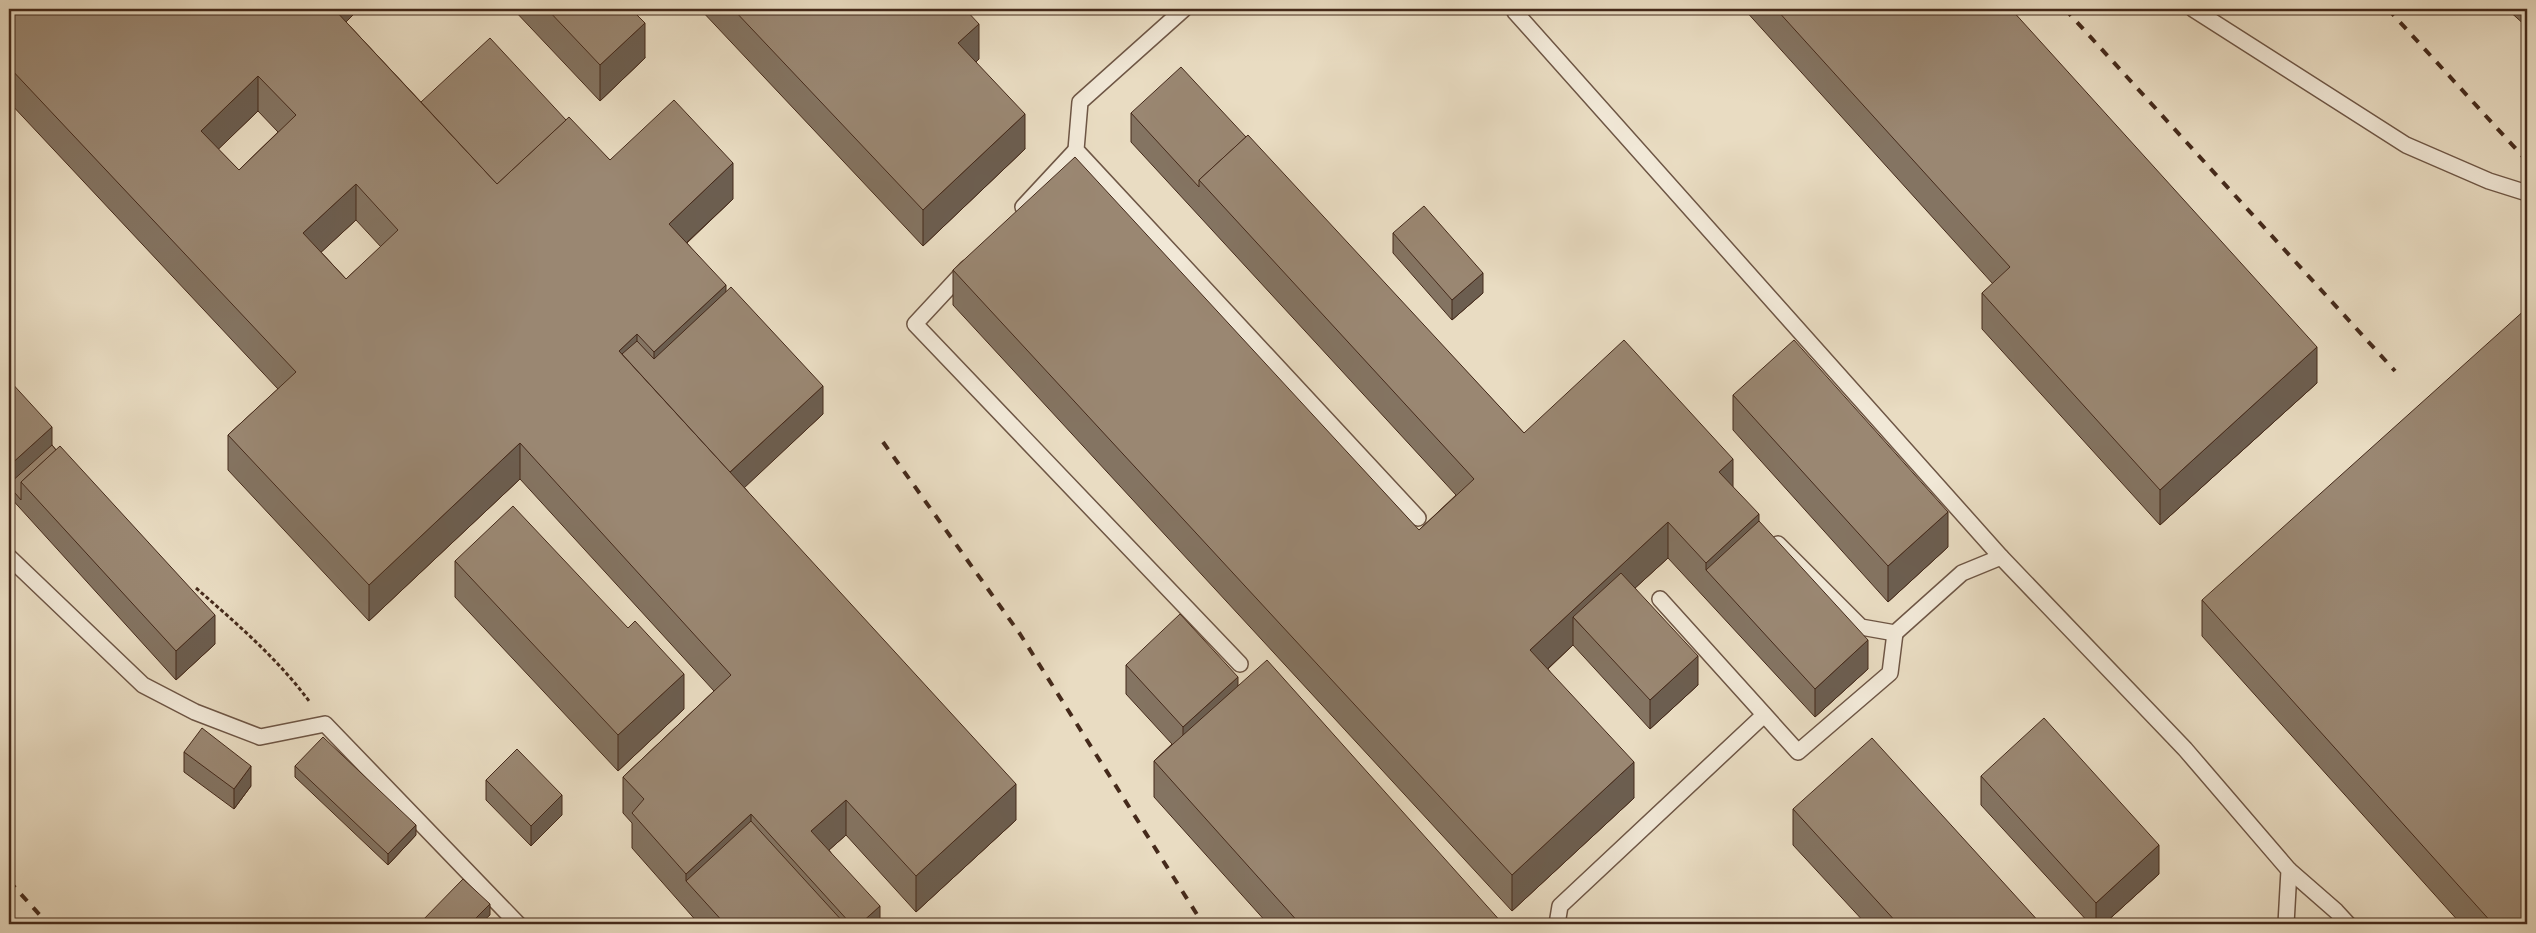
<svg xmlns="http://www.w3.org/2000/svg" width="2536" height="933" viewBox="0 0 2536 933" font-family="Vollkorn,serif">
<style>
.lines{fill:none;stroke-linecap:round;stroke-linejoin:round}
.lane-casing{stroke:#6e5645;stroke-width:18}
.path{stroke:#452a1b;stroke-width:3;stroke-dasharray:4 2.5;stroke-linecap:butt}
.lane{stroke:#f1e8d7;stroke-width:15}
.rail{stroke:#452a1b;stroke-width:4;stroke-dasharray:9 9;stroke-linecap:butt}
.wall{fill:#847462;stroke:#452a1b;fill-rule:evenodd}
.shaded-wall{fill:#6c5e50;stroke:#452a1b}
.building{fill:#9a8772;stroke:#452a1b;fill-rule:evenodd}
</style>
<rect width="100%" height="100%" fill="#e9dcc2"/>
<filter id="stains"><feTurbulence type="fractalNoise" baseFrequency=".004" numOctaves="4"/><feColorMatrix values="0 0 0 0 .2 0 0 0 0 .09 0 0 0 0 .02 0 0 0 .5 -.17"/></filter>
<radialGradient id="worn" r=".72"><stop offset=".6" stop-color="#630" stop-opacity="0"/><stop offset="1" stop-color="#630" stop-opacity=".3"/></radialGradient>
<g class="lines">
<defs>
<g id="lane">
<path d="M1184,9l-104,93 -4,48 342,368"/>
<path d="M1519,9l-4,3 486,545"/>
<path d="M2193,9l213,136 83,36 38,12"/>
<path d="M1023,207l53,-57"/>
<path d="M967,268l-52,56 325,340"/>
<path d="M1778,544l83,83 34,6 67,-60 39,-16 184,192 104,121 -3,54"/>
<path d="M9,557l134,128 52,27 65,25 65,-13 193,200"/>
<path d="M1660,599l138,153 92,-79 5,-40"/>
<path d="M2289,870l47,41 12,13"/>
<path d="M1557,924l3,-18 204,-191"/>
</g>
</defs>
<use href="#lane" class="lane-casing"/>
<path class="path" d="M196,588c40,35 81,70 113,113"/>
<use href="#lane" class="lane"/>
<g class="rail">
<path d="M2065,9l330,362"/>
<path d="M2388,9l139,152"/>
<path d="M883,442l137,192 183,290"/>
<path d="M9,881l39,43"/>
</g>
</g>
<g class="wall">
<path d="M9,9h350l-13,13 75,80 145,18 44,40 123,39 -46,44 136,171 -79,73 272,333 -100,92 -70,-77 -17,15 51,74h-181l-67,-76v-25l-9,-10v-36l91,-86 -194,-212 -151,142 -141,-151v-35l50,-46 -269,-287zM258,111l20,21 -39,38 -21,-21zM356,220l25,27 -35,32 -25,-27z"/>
<path d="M464,9h8l-4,4z"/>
<path d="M513,9h118l14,49 -45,43z"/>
<path d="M700,9h150l129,50 -3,3 49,87 -102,97z"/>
<path d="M1744,9h267l306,374 -157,142 -178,-196v-36l11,-9z"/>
<path d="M2507,9h20v18z"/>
<path d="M1131,113l115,24 278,296 209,54 135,182 -53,48 -147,-159 -33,30 63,97 -48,44 -77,-84 -25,24 86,129 -122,113 -559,-606v-35l466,260 37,-35 -325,-353z"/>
<path d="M1393,233l90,60 -31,27 -59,-67z"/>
<path d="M9,380l43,65 163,199 -39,36 -167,-184z"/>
<path d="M1733,395l215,152 -60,55 -155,-172z"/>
<path d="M455,561l229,148 -66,62 -163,-174z"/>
<path d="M2202,600l325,324h-66l-259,-288z"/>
<path d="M1126,665l112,20 265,239h-235l-114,-127v-36l18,-17 -46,-50z"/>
<path d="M184,752l67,34 -17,23 -50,-37z"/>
<path d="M295,766l121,69 -28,30 -93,-88z"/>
<path d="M1981,776l178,98 -55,50h-14l-109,-119z"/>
<path d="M486,780l76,35 -31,31 -45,-46z"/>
<path d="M1793,809l248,115h-175l-73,-79z"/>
</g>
<g class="shaded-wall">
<path d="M329,9h30l-30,30z"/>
<path d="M468,9h4l-4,4z"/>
<path d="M645,23v35l-45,43v-36z"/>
<path d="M979,24v35l-21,20v-36z"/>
<path d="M258,76v35l-57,55v-35z"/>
<path d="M1025,114v35l-102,97v-36z"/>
<path d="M733,163v36l-64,60v-35z"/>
<path d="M356,184v36l-53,49v-36z"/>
<path d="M1483,273v20l-31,27v-20z"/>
<path d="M726,285v35l-72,68v-36z"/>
<path d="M637,334v35l-18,-18z"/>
<path d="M2317,347v36l-157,142v-35z"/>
<path d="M823,386v28l-96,90v-29z"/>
<path d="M52,427v29l-31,26 -12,4v-20z"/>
<path d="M520,443v36l-151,142v-36z"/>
<path d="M1733,459v36l-14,-23z"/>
<path d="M1948,512v35l-60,55v-36z"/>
<path d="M1759,514v36l-53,20v-7z"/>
<path d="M1668,522v36l-81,74 -14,-15v28l-43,40v-35z"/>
<path d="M215,615v29l-39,36v-29z"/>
<path d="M1868,640v29l-53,48v-28z"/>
<path d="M1698,656v29l-48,44v-29z"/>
<path d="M684,674v35l-66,62v-36z"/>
<path d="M1238,677v28l-55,51v-29z"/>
<path d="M1634,762v36l-122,113v-36z"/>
<path d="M251,766v20l-17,23v-20z"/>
<path d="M1016,784v36l-100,92v-36z"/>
<path d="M562,795v20l-31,31v-20z"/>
<path d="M846,800v35l-35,31v-35z"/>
<path d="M751,814v35l-65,32v-7z"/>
<path d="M416,825v10l-28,30v-11z"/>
<path d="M2159,845v29l-55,50h-8v-21z"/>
<path d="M490,904v11l-10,9h-10z"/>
<path d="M880,906v18h-20z"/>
</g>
<g class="building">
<path d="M9,9h325l163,175 72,-67 41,43 64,-60 59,63 -64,61 57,61 -72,67 -17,-18 -18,17 397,433 -100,92 -70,-76 -35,31 69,75 -20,18h-9l-100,-110 -65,60 -54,-61 12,-14 -21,-22 108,-102 -211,-232 -151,142 -141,-150 68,-63 -287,-305zM258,76l38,39 -57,55 -38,-39zM356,184l42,46 -52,49 -43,-46z"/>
<path d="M547,9h84l14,14 -45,42z"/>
<path d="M733,9h232l14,15 -21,19 67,71 -102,96z"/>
<path d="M1776,9h235l306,338 -157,143 -178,-197 28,-26z"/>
<path d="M490,38l76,82 -69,64 -76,-82z"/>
<path d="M1181,67l65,70 -47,43v7l-68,-74z"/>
<path d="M1248,135l276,298 100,-93 109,119 -14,13 40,42 -53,49 -38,-41 -138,128 104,112 -122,113 -559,-605 122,-113 344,373 55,-51 -275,-299z"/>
<path d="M1424,206l59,67 -31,27 -59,-67z"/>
<path d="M731,287l92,99 -93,86 -108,-118 15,-13 17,18z"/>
<path d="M2527,308v616h-34l-291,-324z"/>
<path d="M1794,340l154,172 -60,54 -155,-171z"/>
<path d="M9,380l43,47 -43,39z"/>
<path d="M52,445l4,5 -35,32v18l-12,-14v-2z"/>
<path d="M60,446l155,169 -39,36 -155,-169z"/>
<path d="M513,506l115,122 7,-7 49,53 -66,61 -163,-174z"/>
<path d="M1759,521l109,119 -53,49 -109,-119z"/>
<path d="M1621,573l77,83 -48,44 -77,-83z"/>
<path d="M1180,614l58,63 -55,50 -57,-62z"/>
<path d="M1267,660l236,264h-203l-146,-163z"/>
<path d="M2044,718l115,127 -63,58 -115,-127z"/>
<path d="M202,728l49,38 -17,23 -50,-37z"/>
<path d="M323,737l93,88 -28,29 -93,-88z"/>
<path d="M1872,738l169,186h-143l-105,-115z"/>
<path d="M517,749l45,46 -31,31 -45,-46z"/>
<path d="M751,821l94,103h-120l-39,-43z"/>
<path d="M463,879l27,25 -20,20h-51z"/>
</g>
<rect width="2536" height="933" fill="none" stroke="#e9dcc2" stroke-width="30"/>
<rect x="10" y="10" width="2516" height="913" fill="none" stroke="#452a1b" stroke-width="2.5"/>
<rect x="15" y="15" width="2506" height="903" fill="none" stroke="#452a1b"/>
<rect width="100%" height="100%" filter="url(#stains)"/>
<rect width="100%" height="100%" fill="url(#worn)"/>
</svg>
